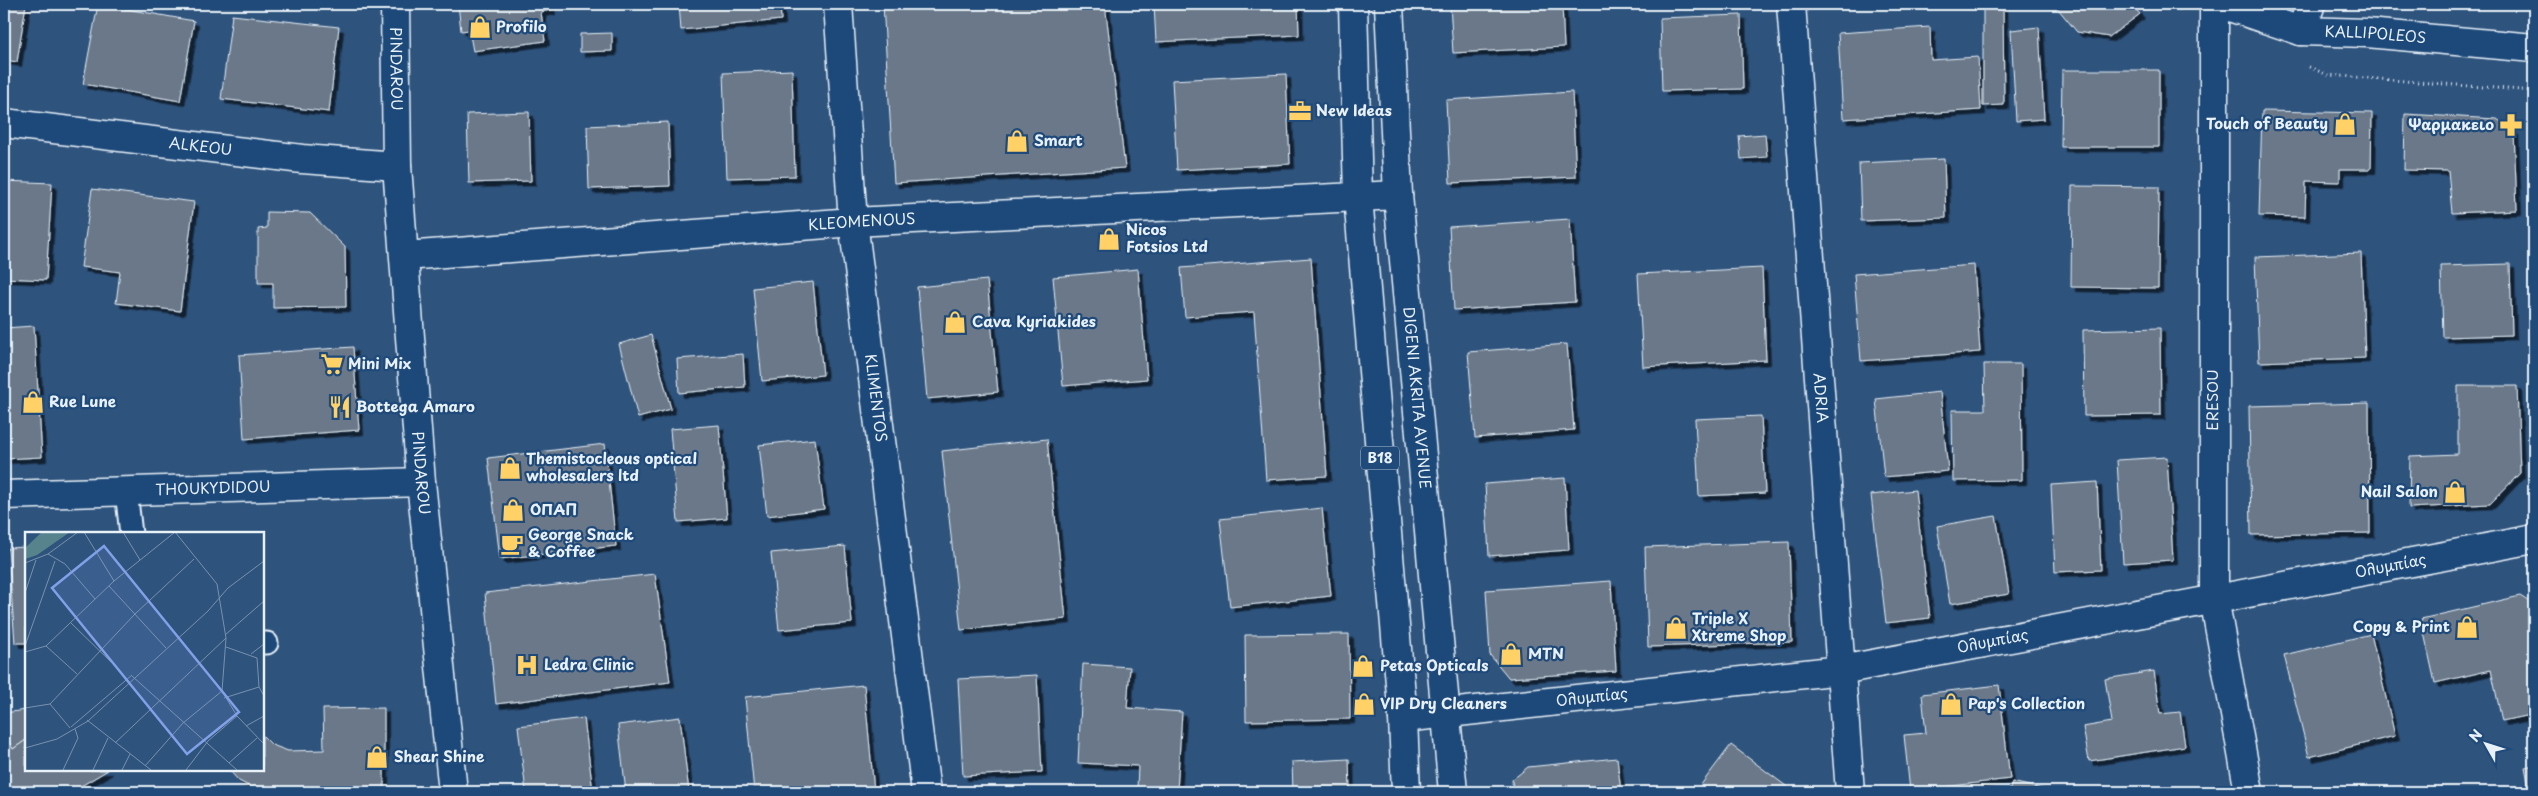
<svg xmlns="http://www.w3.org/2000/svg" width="2538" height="796" viewBox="0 0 2538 796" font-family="'Playpen Sans',sans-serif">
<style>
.building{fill:#6a7889;stroke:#e8f1f8;filter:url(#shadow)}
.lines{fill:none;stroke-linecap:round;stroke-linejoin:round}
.lane-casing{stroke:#e8f1f8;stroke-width:25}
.street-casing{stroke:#e8f1f8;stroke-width:31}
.secondary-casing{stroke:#e8f1f8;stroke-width:31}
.primary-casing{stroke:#e8f1f8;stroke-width:31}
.path{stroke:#e8f1f8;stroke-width:3;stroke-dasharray:1 4;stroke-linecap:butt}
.lane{stroke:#1f4a7a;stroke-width:21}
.street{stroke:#1f4a7a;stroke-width:28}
.secondary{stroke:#1f4a7a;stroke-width:28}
.primary{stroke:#1f4a7a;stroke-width:28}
.labels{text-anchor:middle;stroke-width:4.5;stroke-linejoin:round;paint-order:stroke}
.shield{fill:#1f4a7a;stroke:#acbfd2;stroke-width:1}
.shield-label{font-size:14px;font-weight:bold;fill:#e8f1f8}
.poi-label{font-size:15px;font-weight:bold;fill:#e8f1f8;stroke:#1f4a7a;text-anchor:start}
.street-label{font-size:15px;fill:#e8f1f8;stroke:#1f4a7a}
.inset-road{fill:none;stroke:#7892ae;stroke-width:1}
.view{fill:#82a0e8;fill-opacity:0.15;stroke:#82a0e8;stroke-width:2.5}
.inset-edge{fill:none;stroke:#e8f1f8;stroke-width:2.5}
</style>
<defs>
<filter id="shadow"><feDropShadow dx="4.5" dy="4.5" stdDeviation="0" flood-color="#0009"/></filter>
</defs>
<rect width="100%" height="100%" fill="#2e537d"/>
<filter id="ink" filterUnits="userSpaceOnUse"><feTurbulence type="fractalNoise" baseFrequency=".02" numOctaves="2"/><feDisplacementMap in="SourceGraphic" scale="10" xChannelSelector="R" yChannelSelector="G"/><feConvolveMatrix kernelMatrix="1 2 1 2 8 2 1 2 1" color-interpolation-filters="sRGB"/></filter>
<g filter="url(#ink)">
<g class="building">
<path d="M4,4h22l-9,58 -13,-2z"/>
<path d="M98,4l96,17 -14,80 -97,-17z"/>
<path d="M458,4h92l1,6 -10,2 4,29 -72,10 -4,-21 -8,1z"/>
<path d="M679,4h101l1,16 -100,10z"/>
<path d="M883,4h222l20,164 -231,15z"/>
<path d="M1154,4h144l1,31 -143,7z"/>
<path d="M1450,4h112l2,43 -111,6z"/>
<path d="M1983,4h20l1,101 -21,1z"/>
<path d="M2054,4h77l9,10 -31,23 -32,-5z"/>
<path d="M232,15l107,12 -10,85 -108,-13z"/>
<path d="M1741,15l2,74 -81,2 -2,-73z"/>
<path d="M1930,27l1,33 47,-3 3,53 -138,9 -5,-86z"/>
<path d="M2039,27l5,92 -28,2 -5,-91z"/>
<path d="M612,33v18l-32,1v-18z"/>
<path d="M792,70l3,106 -68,2 -4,-105z"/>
<path d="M2062,70h97v77h-98z"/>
<path d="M1286,74l4,90 -113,6 -5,-90z"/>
<path d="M1572,92l4,85 -126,6 -4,-83z"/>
<path d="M2262,111l110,2 -1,56h-31v13l-34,-1 -1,36 -46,-1z"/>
<path d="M529,112l2,69 -62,2 -2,-69z"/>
<path d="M2405,114l92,5 17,12 3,79 -65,3 -4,-42 -44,-1z"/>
<path d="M668,122l2,64 -81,3 -2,-63z"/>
<path d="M1765,134l2,23 -26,2 -2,-23z"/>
<path d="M1944,159l2,59 -85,3 -2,-58z"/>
<path d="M4,181l48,2 -6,97 -42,-2z"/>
<path d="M2072,186l87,1 -1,101 -87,-1z"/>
<path d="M92,189l102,13 -14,109 -64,-8 4,-31 -39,-5z"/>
<path d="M267,212l43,1 35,34 1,60 -73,1v-25h-15v-54l9,-1z"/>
<path d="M1570,219l5,83 -121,8 -5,-83z"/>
<path d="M2361,253l4,105 -106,4 -4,-105z"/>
<path d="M1311,258l16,218 -61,4 -12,-168 -69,5 -4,-49z"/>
<path d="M2510,264l2,71 -69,2 -2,-71z"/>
<path d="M1974,265l6,87 -119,9 -7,-87z"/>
<path d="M1762,268l4,92 -123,7 -5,-93z"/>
<path d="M1138,269l9,110 -84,7 -10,-109z"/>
<path d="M987,280l11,112 -71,7 -10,-112z"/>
<path d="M813,282l10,93 -61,6 -9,-93z"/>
<path d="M34,326l8,131 -38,2v-131z"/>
<path d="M2160,328l1,87 -77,1 -1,-86z"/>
<path d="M651,335l20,74 -33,9 -19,-74z"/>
<path d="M1567,344l7,86 -99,8 -7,-86z"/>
<path d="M353,347l6,83 -115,9 -5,-84z"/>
<path d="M743,354l2,33 -66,6 -2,-34z"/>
<path d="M1984,364h37l1,116 -69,1 -1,-71h33z"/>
<path d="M2458,386h59l3,87 -30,31 -81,4 1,-52 48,-2z"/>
<path d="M1940,392l8,79 -64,6 -8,-78z"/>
<path d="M2369,403l1,130 -119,2 -2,-129z"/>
<path d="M1761,416l4,77 -66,3 -4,-77z"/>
<path d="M719,425l8,93 -49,4 -8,-93z"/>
<path d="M815,439l9,70 -57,7 -8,-71z"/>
<path d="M1047,439l19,180 -105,11 -19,-179z"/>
<path d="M605,444l11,102 -116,13 -12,-101z"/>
<path d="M2167,457l6,103 -50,3 -6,-103z"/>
<path d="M1565,478l4,72 -80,6 -4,-72z"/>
<path d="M2097,482l4,88 -46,2 -4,-87z"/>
<path d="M1915,490l15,128 -44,5 -15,-128z"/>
<path d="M1322,508l9,88 -101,11 -10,-88z"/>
<path d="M1996,516l13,78 -59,10 -13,-78z"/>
<path d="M1789,542l3,100 -144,5 -3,-100z"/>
<path d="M845,546l7,77 -73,7 -8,-77z"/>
<path d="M26,547v96h-11l-7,-95z"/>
<path d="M655,574l15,108 -174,22 -11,-111z"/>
<path d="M1611,581l5,90 -107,7 -19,-23 -4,-65z"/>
<path d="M2520,596l14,9v109l-32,7 -11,-51 -56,13 -14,-64z"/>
<path d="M1349,634l1,85 -104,2 -1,-86z"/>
<path d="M2371,634l24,102 -86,21 -25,-102z"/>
<path d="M1083,664l47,3 -3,41 55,4 -5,79 -40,-2 1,-23 -60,-3z"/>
<path d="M2154,671l6,43 20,-2 5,34 -96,15 -6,-34 29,-5 -7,-43z"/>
<path d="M1037,675l5,97 -79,4 -5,-97z"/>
<path d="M864,685l10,106 -120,1 -9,-95z"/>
<path d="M1999,685l11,94 -100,12 -6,-56 22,-2 -4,-39z"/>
<path d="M384,708v84h-124l-21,-11 -10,-11h33v-35l10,10 16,6 36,-1 -1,-41z"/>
<path d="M26,710v30l-13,9 -9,-15v-21z"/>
<path d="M680,717l9,75h-63l-8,-67z"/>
<path d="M584,718l9,74h-67l-8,-66z"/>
<path d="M4,734l9,15 13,-9v30h82l-37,22h-67z"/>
<path d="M1731,745l63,47h-93l-4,-2z"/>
<path d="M1617,758l4,34h-108l-1,-12 16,-13z"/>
<path d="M1349,759l1,33h-57l-1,-30z"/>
<path d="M2534,765v27h-4l-5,-25z"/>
<path d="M2012,782l34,8 -1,2h-36z"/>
</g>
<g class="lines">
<defs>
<g id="lane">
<path d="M126,491l5,43"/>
<path d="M262,643h5"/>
</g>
<g id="street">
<path id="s1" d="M838,4l15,218 73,570"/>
<path id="s2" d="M1791,4l59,788"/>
<path d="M2214,4v594l35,194"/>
<path d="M2301,31l10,-27"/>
<path id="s3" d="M4,123l298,36 95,7"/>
<path id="s4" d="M405,256l448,-34 545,-27"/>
<path id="s5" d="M4,495l417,-13"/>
<path id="s6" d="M1403,718l438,-48 693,-131"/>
</g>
<g id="secondary">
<path id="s7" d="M395,4l2,162 24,316 32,310"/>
<path id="s8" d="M2221,4l80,27 66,2 167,15"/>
</g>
<g id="primary">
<path d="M1353,4l5,193 45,521 3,74"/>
<path id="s9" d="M1389,4l9,191 55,597"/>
</g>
</defs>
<use href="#lane" class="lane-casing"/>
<use href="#street" class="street-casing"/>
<use href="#secondary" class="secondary-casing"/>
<use href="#primary" class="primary-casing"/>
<g class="path">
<path d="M2171,4l10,6"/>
<path d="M2309,67l19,8 206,16"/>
</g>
<use href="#lane" class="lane"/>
<use href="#street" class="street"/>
<use href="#secondary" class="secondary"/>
<use href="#primary" class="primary"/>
</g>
</g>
<defs>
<symbol id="shop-bare" viewBox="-9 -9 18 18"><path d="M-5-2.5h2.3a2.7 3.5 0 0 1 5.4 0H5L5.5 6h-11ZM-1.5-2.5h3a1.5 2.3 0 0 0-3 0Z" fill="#ffd166" stroke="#1f4a7a" stroke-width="2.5" paint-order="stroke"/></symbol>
<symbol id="office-bare" viewBox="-9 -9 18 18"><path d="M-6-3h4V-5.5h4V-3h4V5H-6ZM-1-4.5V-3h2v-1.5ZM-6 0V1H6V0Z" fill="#ffd166" stroke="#1f4a7a" stroke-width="2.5" paint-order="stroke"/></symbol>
<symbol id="pharmacy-bare" viewBox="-9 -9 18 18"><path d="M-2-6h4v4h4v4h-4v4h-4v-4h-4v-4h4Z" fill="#ffd166" stroke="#1f4a7a" stroke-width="2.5" paint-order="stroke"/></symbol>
<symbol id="supermarket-bare" viewBox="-9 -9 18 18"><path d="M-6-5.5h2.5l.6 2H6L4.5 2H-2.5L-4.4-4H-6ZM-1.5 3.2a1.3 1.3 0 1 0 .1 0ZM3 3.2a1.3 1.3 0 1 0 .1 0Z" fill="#ffd166" stroke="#1f4a7a" stroke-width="2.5" paint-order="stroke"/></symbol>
<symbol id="restaurant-bare" viewBox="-9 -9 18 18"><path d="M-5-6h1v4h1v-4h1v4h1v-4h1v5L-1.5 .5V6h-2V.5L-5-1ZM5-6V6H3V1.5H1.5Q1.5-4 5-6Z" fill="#ffd166" stroke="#1f4a7a" stroke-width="2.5" paint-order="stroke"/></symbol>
<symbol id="cafe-bare" viewBox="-9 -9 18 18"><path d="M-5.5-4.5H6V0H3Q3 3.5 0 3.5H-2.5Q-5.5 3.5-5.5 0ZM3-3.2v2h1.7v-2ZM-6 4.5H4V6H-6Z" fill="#ffd166" stroke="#1f4a7a" stroke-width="2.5" paint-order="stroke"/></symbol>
<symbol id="hospital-bare" viewBox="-9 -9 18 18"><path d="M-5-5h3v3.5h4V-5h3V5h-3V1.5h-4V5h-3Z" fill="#ffd166" stroke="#1f4a7a" stroke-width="2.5" paint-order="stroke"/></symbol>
</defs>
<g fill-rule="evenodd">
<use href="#shop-bare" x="464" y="11" width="32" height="32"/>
<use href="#office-bare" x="1284" y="95" width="32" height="32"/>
<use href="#shop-bare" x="2329" y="108" width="32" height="32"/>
<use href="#pharmacy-bare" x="2495" y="109" width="32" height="32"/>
<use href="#shop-bare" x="1001" y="125" width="32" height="32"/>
<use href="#shop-bare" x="1093" y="223" width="32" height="32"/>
<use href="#shop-bare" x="939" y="306" width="32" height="32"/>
<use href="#supermarket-bare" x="316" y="348" width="32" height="32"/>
<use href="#shop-bare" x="17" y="386" width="32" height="32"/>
<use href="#restaurant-bare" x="324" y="391" width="32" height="32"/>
<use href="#shop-bare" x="494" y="452" width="32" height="32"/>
<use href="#shop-bare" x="2439" y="476" width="32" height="32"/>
<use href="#shop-bare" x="497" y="494" width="32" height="32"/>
<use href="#cafe-bare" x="496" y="528" width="32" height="32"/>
<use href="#shop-bare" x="2451" y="611" width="32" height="32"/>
<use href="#shop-bare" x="1660" y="612" width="32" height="32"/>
<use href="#shop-bare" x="1495" y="638" width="32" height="32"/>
<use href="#hospital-bare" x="511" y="649" width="32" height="32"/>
<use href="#shop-bare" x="1347" y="650" width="32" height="32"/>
<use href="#shop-bare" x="1348" y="688" width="32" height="32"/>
<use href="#shop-bare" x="1935" y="688" width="32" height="32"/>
<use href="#shop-bare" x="361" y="741" width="32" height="32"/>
</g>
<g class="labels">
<rect class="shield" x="1361" y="446.5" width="38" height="23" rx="4"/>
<g class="shield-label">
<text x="1380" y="463">B18</text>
</g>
<g class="poi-label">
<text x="496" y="32">Profilo</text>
<text x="1316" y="116">New Ideas</text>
<text x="2328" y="129" text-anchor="end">Touch of Beauty</text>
<text x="2494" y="130" text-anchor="end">Ψαρμακειο</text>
<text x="1034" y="146">Smart</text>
<text x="1126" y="235">Nicos<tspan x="1126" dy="17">Fotsios Ltd</tspan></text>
<text x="972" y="327">Cava Kyriakides</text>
<text x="348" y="369">Mini Mix</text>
<text x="49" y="407">Rue Lune</text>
<text x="356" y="412">Bottega Amaro</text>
<text x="526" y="464">Themistocleous optical<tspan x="526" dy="17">wholesalers ltd</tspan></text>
<text x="2438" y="497" text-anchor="end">Nail Salon</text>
<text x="530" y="515">ΟΠΑΠ</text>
<text x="528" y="540">George Snack<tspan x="528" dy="17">&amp; Coffee</tspan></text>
<text x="1692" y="624">Triple X<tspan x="1692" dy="17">Xtreme Shop</tspan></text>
<text x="2450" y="632" text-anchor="end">Copy &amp; Print</text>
<text x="1528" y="659">MTN</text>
<text x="544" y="670">Ledra Clinic</text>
<text x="1380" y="671">Petas Opticals</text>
<text x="1380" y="709">VIP Dry Cleaners</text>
<text x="1968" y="709">Pap's Collection</text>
<text x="394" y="762">Shear Shine</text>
</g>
<g class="street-label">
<text dy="5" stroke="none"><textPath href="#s8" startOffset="159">KALLIPOLEOS</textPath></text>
<text dy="5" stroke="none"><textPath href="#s7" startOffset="65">PINDAROU</textPath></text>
<text dy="5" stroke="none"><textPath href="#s3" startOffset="198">ALKEOU</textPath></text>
<text dy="5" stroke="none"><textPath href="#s4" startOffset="458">KLEOMENOUS</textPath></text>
<text dy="5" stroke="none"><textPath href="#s9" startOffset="395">DIGENI AKRITA AVENUE</textPath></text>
<text dy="5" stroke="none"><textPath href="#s2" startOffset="395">ADRIA</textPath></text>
<text dy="5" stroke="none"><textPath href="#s1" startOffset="396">KLIMENTOS</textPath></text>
<text transform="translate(2213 400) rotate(-90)" y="5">ERESOU</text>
<text dy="5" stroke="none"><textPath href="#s7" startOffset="470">PINDAROU</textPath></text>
<text dy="5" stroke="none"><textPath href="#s5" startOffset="209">THOUKYDIDOU</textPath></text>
<text dy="5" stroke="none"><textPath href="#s6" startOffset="1000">Ολυμπίας</textPath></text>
<text dy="5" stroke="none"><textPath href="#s6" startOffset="595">Ολυμπίας</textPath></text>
<text dy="5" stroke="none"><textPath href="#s6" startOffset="190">Ολυμπίας</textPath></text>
</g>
</g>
<g transform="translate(25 532)">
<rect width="239" height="239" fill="#2e537d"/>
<path d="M17,0h28l-33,23 -12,4v-11z" fill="#57838c"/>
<path class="inset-road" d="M59,0l30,49M98,0l17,28M150,0l42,52 9,54 -4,53 15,25 27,28M23,22l17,10 30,35M0,31l23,-9 30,-22M84,54l57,62M0,61l11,-33M46,91l40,39M200,103l39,-34M0,114l30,-85M21,114l31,28M201,115l31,11 2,29 5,9M0,120l21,-6 68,-65 61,-49M226,122l13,-10M107,144l105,94M199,166l35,-11M25,172l20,24M0,176l25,-4 85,-90 59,-55M62,188l64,50M221,194l18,-10M46,195l61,-52M90,211l111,-105M0,216l32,-9 31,-18 120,-110 20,-23 36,-27M204,231l28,-25M120,234l38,-43 39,-32M38,238l15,-32 -3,-9M68,238l15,-32M97,238l8,-16M161,238l22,-29 29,-25"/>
<path class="view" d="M79,14l135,166 -52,42 -135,-166z"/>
<rect width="239" height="239" class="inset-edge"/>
</g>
<rect width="2538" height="796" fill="none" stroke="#1f4a7a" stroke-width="20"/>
<rect x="10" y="10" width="2518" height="776" fill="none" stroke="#e8f1f8" stroke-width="2" filter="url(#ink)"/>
<g transform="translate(2486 744) rotate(309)" stroke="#1f4a7a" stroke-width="4" paint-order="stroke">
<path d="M0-4L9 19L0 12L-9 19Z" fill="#e8f1f8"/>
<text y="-8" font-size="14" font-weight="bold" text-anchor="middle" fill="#e8f1f8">N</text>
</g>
</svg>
